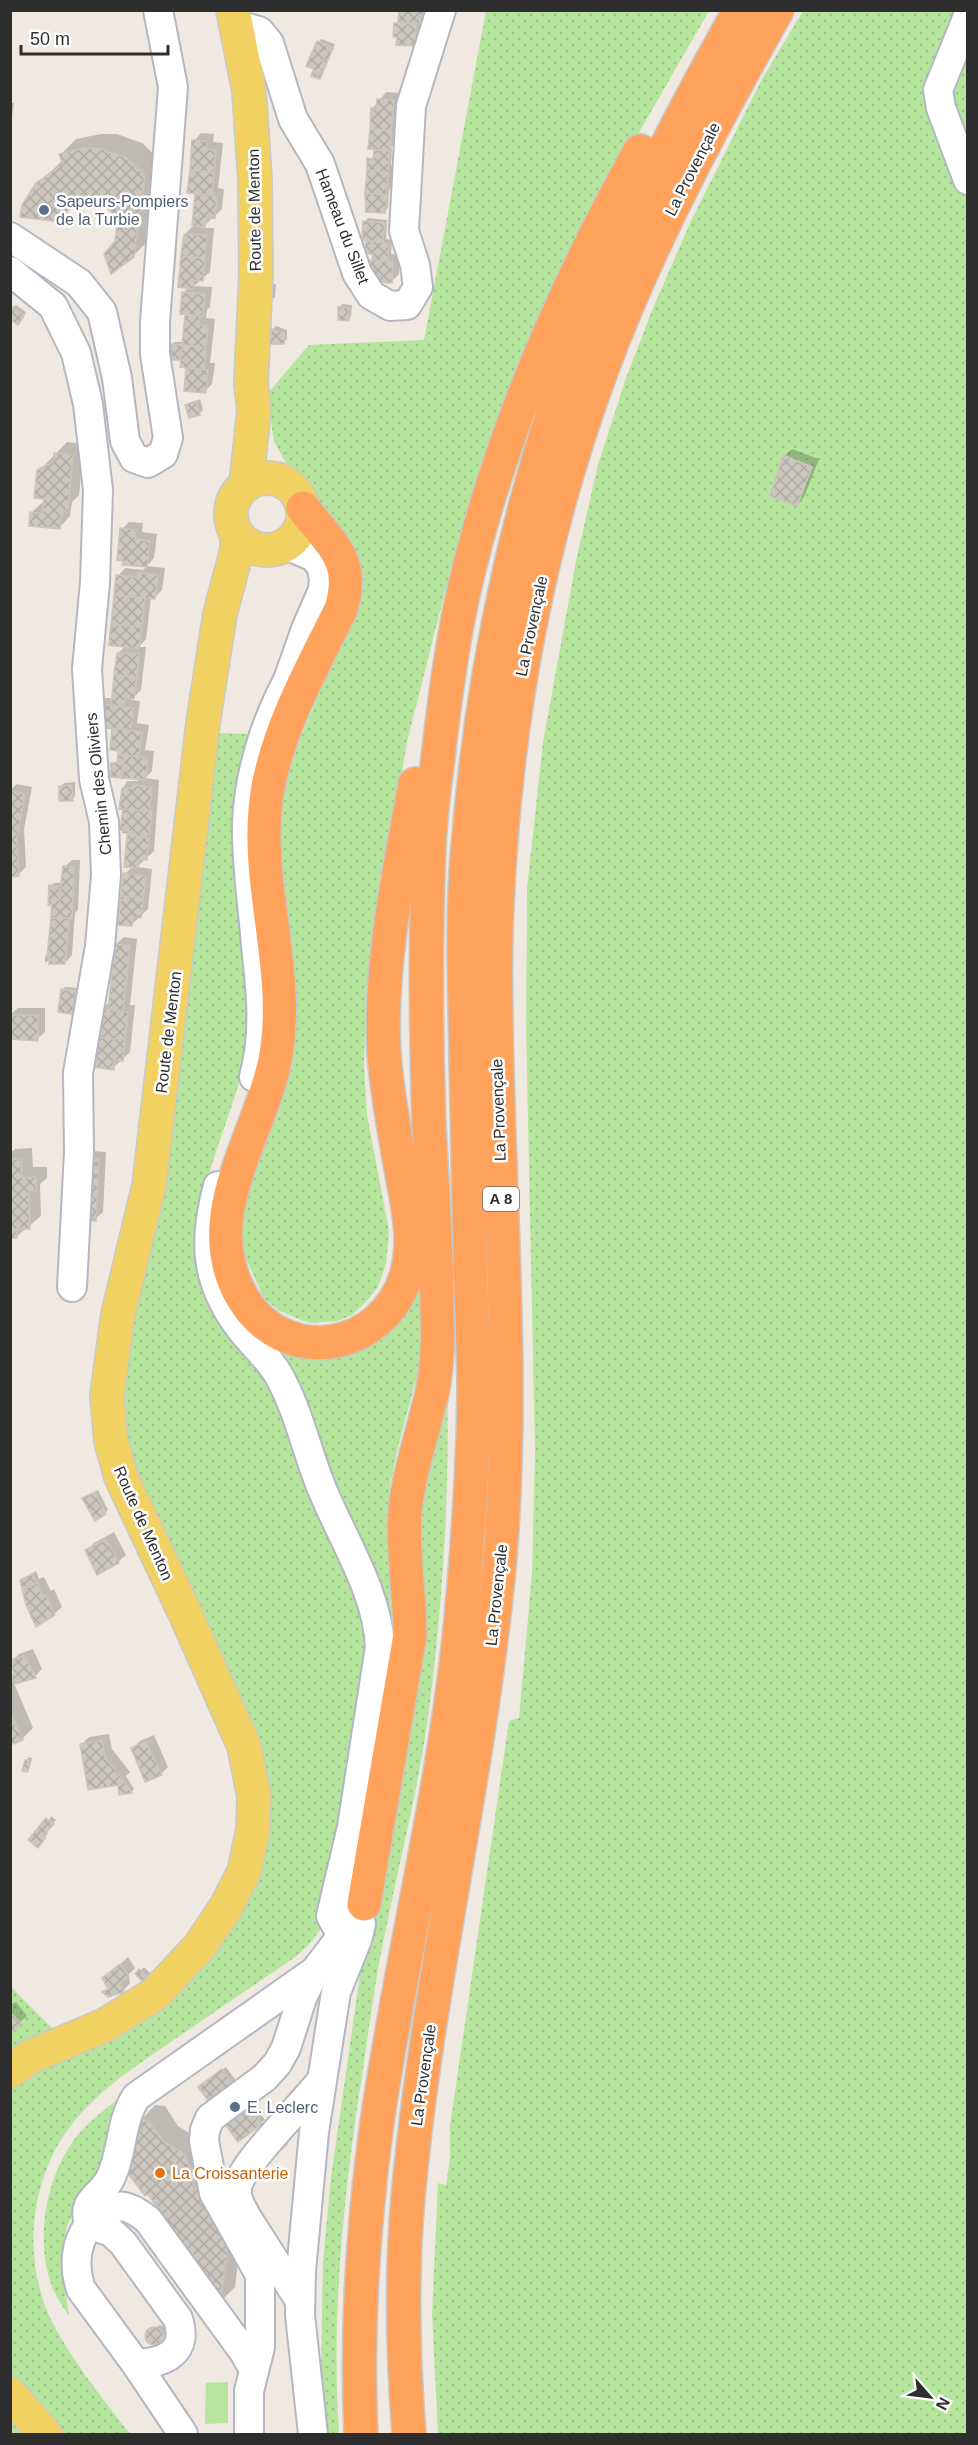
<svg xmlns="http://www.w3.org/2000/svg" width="978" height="2445" viewBox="0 0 978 2445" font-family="Helvetica,sans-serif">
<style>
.grass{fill:url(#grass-dots)}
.park{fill:#b6e59e}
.shadow{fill:#0003}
.building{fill:url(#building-cross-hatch);stroke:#cbc5ba;stroke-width:1.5}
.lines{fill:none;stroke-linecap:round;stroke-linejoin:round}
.minor-casing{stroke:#b4b7c1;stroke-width:32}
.major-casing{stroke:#c9c9c9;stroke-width:36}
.highway-casing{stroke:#c9c9c9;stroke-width:36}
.minor{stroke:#fff;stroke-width:28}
.major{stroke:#f2d163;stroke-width:33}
.highway{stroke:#ffa35c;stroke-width:33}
.service-dot{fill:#5c6f8a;stroke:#fff;stroke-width:2}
.food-dot{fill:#e8710a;stroke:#fff;stroke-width:2}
.labels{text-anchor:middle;stroke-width:5;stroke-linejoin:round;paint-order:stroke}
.shield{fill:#fff;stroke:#6d6d6d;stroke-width:1.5}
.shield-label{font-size:15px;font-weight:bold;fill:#2e2e2e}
.street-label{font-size:16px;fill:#2e2e2e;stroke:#fff}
.service-label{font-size:16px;fill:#4e5e75;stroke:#fff;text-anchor:start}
.food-label{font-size:16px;fill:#c56008;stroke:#fff;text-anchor:start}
</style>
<defs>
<pattern id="grass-dots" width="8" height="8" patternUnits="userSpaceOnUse" patternTransform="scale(1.5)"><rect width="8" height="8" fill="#b6e59e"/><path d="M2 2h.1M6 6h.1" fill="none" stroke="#9dc588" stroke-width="1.8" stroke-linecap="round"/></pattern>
<pattern id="building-cross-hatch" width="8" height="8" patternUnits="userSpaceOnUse" patternTransform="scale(1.5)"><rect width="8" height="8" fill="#cbc7bf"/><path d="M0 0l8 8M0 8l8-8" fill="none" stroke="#afaba4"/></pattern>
</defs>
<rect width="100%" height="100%" fill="#efe9e1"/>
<g class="grass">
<path d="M486,11h223l-106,184 -116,265 -34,100 -46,182 -41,250 -2,75 3,48 22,116 -3,33 -8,23 -12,15 -14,13 -14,6 -28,2 -14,-5 -18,-8 -14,-12 -20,-43 -3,-23 36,-375 2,-46 11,-48 56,-133 -27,-124 -13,-23 -12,-8 -7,-10 -13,-24 -7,-47 42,-49 115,-5z"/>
<path d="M803,11h164v2423h-529l-6,-121 6,-130 8,2 4,-27v-32l59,-405 10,-3 13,-145 3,-122 -9,-425 1,-138 16,-146 33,-181 22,-96 28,-87 27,-70 38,-87 70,-140z"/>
<path d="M215,733l39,1 -5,289c-1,12 -2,25 -4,37 -15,69 -70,166 -41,235 10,25 28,43 45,63l18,-16c17,1 86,9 97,5 30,-10 48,-42 60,-68l-3,82 -23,86 -8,38 -2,28 7,144 -63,255 -19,28 -15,15c-39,27 -78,53 -117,80 -39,27 -83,54 -112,93 -40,54 -47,133 -17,194 21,40 51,77 78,112h-119l-1,-448 66,66 49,-25 137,-203 -126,-337 -13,-47 -6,-66z"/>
<path d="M447,1383c3,106 -4,214 -17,319 -10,83 -32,164 -48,246 -8,40 -13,80 -19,121 -19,121 -32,242 -24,365h-17l-1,-62 2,-111 8,-84 31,-216 56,-441z"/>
<path d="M136,2086l-22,57 -47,83 -6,33 8,57c-6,-10 -15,-21 -18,-32 -16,-46 -5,-109 26,-148 16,-20 39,-34 59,-50z"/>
</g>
<path class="park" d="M228,2382v41l-23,1 1,-41z"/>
<g class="shadow">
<path d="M400,10h29l-1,5 -6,6 -1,16 -7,7 -16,-8 -3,-12 5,-5z"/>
<path d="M321,39l14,5 -15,33 -2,-35z"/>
<path d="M386,92l15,1 -4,49 -7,6h2l-1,17h4l-2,21 -4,4 -1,18 -3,3 -16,-52 6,-3 1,-8 -4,-39z"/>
<path d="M10,103h4l-4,28z"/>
<path d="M201,133l13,1 -1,8 10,1 -5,45 6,1 -2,20 -20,19h12l-4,44 -16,14 18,1 -2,20 -3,3 -1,8 9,1 -5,44h5l-3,21 -7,7 -19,-2 2,-22 -17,-22 3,-3h10l3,-29 -4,-20 6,-6 -4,-53 8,-8 4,-34 -3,-51z"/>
<path d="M101,134h16l25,9 17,16 -10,81 -16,16 -16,-15 2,-17 -5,-12 -8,-8 -12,-6h-14l-20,23 -18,-41 21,-20 -2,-6 15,-15z"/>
<path d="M368,218l19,2 -1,19 6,1 -1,14 9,1 -1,19 -7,7 -18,-21v-8h-8l1,-12 -2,-19z"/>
<path d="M269,284h7l-1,13 -4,3z"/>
<path d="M343,304l9,1 -1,11 -3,3 -9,-12z"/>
<path d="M16,305l10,7 -5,8 -11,-2v-7z"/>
<path d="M276,326l11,4v9l-4,3h-11l1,-13z"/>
<path d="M200,399l3,11 -4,4 -12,-9z"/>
<path d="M67,442l17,2 -5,51 -7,7 -2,14 -11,12 -28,-15 12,-11h3l-7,-31z"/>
<path d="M792,449l27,10 -15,38 -7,7 -13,-48z"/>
<path d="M129,522l14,1 -1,9 15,2 -3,24 -7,8 -25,-37z"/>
<path d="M147,566l18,2 -3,22 -7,7h-4l-5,42 -7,8h7l-5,43 -10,10 9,1 -3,22 12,2 -4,25 9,1 -2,20 -7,7 14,2 -5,71 -17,16 15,2 -4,40 -17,16 -6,-51 8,-8 -8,-1 5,-31 -8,-1 1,-45 4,-7h10l4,-3 -28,-14 6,-3 1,-12 -6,-22 -16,-22 7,-7h8l5,-45 8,-7 -8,-70 7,-8 18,2z"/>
<path d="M75,782v14l-3,4 -11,-14 3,-3z"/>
<path d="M17,784l15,3 -8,42 2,38 -8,8h-8v-85z"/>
<path d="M72,860h8l-2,50 -3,3 -3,42 -7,8 -14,-3 -6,2v-6l4,-3 4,-49 -2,-18 3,-3h8l2,-16z"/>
<path d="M124,937l13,2 -7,66h5l-5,47 -17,16 -13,-58 10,-8 6,-58z"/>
<path d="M65,987l13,1 -3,21 -3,4 -10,-23z"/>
<path d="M18,1008h27v24l-8,7 -27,-24z"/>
<path d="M32,1148l1,19h14v11l-7,6 1,32 -25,21h-6v-84l5,-4z"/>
<path d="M93,1151l13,1 -3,60 -8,7h-13z"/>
<path d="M98,1490l10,20 -3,3 -21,-15z"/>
<path d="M114,1532l12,23 -8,7 -31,-12 7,-7z"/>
<path d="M36,1571l3,8 5,-2 7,14 3,-2 8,18 -8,7 -33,-34z"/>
<path d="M33,1649l9,20 -7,7 -21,7 19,45 -11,11 -12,-4v-59l1,1 5,-4 -4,-12 7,-7z"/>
<path d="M109,1734l3,15 18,23 -4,4 8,13 -3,3 -49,-48 7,-7z"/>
<path d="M154,1735l14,32 -7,7 -28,-26 7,-7z"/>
<path d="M29,1757l3,1 -2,9 -3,4 -1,-10z"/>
<path d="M51,1816l5,4 -11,11 3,2 -10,13z"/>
<path d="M128,1957l7,11 -7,7 2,8 -7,8 -19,1 5,-5 1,-13z"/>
<path d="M144,1967l7,7 -8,6 -6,-6z"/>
<path d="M16,2002l11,14 -17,15v-26z"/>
<path d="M226,2067l39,53 -27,20 -35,-56z"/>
<path d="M155,2105l10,1 13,20 21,13 43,90 -7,58 -15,15 -72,-110 -8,-71z"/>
<path d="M270,2126l18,18 -24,23z"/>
<path d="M160,2325l5,2 1,4 -3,7 -8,6 -7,-3 -1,-5 4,-6z"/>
</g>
<g class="building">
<path d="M399,10h24l-2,14 -23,-1z"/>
<path d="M394,23l22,1 -1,22 -19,-1 1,-8h-4z"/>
<path d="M317,41l12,5 -12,32 -6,-2 3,-7 -8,-3z"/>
<path d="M329,46l4,2 -13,31 -3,-1z"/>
<path d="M377,99l17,1 -3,31 -21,-2 1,-21 5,1z"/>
<path d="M370,129l21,2 -1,20 -22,-2z"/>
<path d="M192,140l15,1v8l9,1 -2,23 -24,-3z"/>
<path d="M84,148l17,1 26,9 18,17 -11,82 -23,17 -7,-20 11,-13 2,-17 -5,-11 -7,-8 -12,-6h-14l-10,9 -9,14 -40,-5 2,-12 14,-22 27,-19 -4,-10z"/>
<path d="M374,150l16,1 -2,22 -21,-3v-12l6,1z"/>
<path d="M190,170l24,3 -2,22 -25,-2z"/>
<path d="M367,170l21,3 -1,22 -22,-2z"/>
<path d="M365,193l22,2 -2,18 -19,-1z"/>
<path d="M195,194l22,2 -2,22h-9l-1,9 -13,-1z"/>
<path d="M363,221l22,2 -2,19 -21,-2z"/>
<path d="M184,234l23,1 -2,23 -24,-2z"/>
<path d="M366,241l23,2 -1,18 -16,-1 1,-6 -9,-1z"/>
<path d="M181,256l24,2 -2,23 -9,-1 -1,9 -15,-2z"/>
<path d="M371,260l22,2 -1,21 -18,-1 -4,-8z"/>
<path d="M182,292l23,2 -2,22 -23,-2z"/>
<path d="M12,307l12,9 -6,9 -8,-6z"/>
<path d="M338,307l11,1v13l-11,-1z"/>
<path d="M185,315l15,1 -1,9 9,1 -2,22 -24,-3z"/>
<path d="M271,329l14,4 -1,11h-14z"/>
<path d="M169,344l13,1 -1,15h-9z"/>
<path d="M182,345l24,3 -2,22 -24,-3z"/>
<path d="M186,368l22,2 -2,23 -22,-2z"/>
<path d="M196,401l4,14 -11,3 -4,-13z"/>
<path d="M54,453l19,2 -5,53 -7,7 -1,14 -31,-3 1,-14 13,2 1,-15 -10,-1 3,-28 16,-8z"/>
<path d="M783,455l29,12 -15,39 -27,-10z"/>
<path d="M120,528l16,2 -1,9 15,2 -3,26 -25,-2 1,-4 -6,-1z"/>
<path d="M138,573l20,2 -3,24 -41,-4 2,-20 21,2z"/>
<path d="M114,595l31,3 -3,29 -31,-3z"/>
<path d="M111,624l31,3 -3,22 -30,-4z"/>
<path d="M117,653l22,1 -2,23 -23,-2z"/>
<path d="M114,675l23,2 -3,22 -9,-1 -2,9 -12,-1z"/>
<path d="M96,704l37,4 -2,23 -32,-4z"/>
<path d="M112,728l30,4 -3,25 -21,-2v-4l-8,-1z"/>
<path d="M118,755h7l-3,23 -12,-1 1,-14h6z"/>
<path d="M125,755l23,3 -2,22 -24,-2z"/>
<path d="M72,785l1,16h-14v-15z"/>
<path d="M132,785l20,2 -2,25 -31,-3 3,-21h10z"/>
<path d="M10,791l15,3 -8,43 2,39 -9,1z"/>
<path d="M123,809l29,3 -3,26 -20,-3v-4l-9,-1z"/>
<path d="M127,835l22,3 -2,22 -8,-1 -1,9 -14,-1z"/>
<path d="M63,866l11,1 -2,52 -21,-1 1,-19h7z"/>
<path d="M123,873l23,3 -3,22 -22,-2z"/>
<path d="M49,885l11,1 -1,13h-7v6h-4z"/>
<path d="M121,896l22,2 -2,20 -8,-1 -1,9 -14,-1z"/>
<path d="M51,918h18l-4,46h-16l1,-8h-3z"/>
<path d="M115,944l15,2 -7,66 -15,-2z"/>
<path d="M61,989l15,2 -4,23 -14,-2z"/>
<path d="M99,1009l29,3 -3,28 -29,-3z"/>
<path d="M10,1015h28v26l-28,-2z"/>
<path d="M96,1037l29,3 -2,21 -9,-1v10l-21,-3z"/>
<path d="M84,1158l15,1 -3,62 -16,-1z"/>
<path d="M10,1159h11l1,19 14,-1v14l-7,-1 1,39h-13v9h-7z"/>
<path d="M95,1492l11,22 -11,7 -13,-23z"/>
<path d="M106,1539l13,24 -22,12 -12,-25z"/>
<path d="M32,1574l5,9 -15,6 -2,-9z"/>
<path d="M37,1583l6,14 3,-2 9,20 -19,12 -10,-22 -4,-16z"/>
<path d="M25,1656l11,22 -21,6 -5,-7 4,-3 -4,-14z"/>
<path d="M10,1713l13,27 -10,4 -3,-6z"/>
<path d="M102,1740l3,17 19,24 -5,4 -31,5 -8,-46z"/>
<path d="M146,1742l16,33 -17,7 -14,-34z"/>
<path d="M25,1760l5,1 -2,11 -6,-1z"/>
<path d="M124,1781l8,12 -13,2 -1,-10z"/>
<path d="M46,1818l8,6 -11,11 3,2 -8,11 -10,-8z"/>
<path d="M120,1964l9,13 -9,5 4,10 -16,5 -6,-5 6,-3 -6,-11z"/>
<path d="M139,1969l10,9 -6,4 -8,-8z"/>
<path d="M10,2012l11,12 -11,9z"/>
<path d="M222,2069l40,55 -24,18 -40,-55z"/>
<path d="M138,2120l11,1 14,20 21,13 8,18 1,12 33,46 -7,4 9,11 -8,59 -72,-110 -3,2 -18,-24z"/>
<circle cx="154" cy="2336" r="9"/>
</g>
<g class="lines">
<defs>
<g id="minor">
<path d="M968,16l-30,74 3,18 27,72"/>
<path d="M235,25l24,6 10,12 24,76 27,45 37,109 14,22 19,11 17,-1 11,-18 -3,-22 -11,-34 7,-125 30,-96"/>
<path d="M10,237l69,46 23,29 15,66 8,63 9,17 14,5 15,-9 5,-16 -13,-84v-32l18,-235 -15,-77"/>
<path d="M10,271l43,35 23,47 12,51 10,86 -3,92 -8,87 7,110 10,43 2,53 -6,71 -22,127 1,79 -7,135"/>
<path d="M286,545l28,12 7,9 3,12 -1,12 -17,39 -18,51"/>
<path d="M254,1077c12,-44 7,-87 2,-131 -3,-41 -10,-82 -9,-123 2,-53 21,-110 48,-155"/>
<path d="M218,1186c-15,55 -13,95 22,142 12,16 28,29 38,46 20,35 29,78 44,115 20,49 56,104 58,158l-28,180 -21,89 11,20"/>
<path d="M300,2301l-54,-85c-4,-8 -10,-16 -9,-26 0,-22 66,-85 83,-108"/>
<path d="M136,2364l47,70"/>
<path d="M254,2370l-10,-18 -96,-132c-19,-15 -29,-19 -49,-4 -23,17 -27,47 -18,73l55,75c28,-1 53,-11 42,-45l-55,-76 -12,-11 -22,-8c-8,-25 12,-26 22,-47 12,-26 9,-55 25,-80l179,-126 38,-50"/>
<path d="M249,2434v-43l11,-44v-72l-46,-82 -10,-52 1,-11 5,-12 54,-40 13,-14 9,-16 16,-50 13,-27"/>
<path d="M313,2434l-13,-119 1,-44 13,-139 22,-140 21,-52 4,-16"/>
</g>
<g id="major">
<path d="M233,10l16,81 6,88 1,95 -5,109 3,28 -8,74"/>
<circle cx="267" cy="514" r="36"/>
<path d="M10,2071l22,-15 73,-31 50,-31 45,-48 26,-39 18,-35 9,-42 1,-34 -10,-50 -59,-133 -64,-136 -10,-36 -4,-45 11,-82 31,-128 54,-463 17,-109 17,-64v-15"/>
<path d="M10,2394l35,40"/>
</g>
<g id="highway">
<path d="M303,508c28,37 53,51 38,101 -28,57 -61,115 -73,178 -17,93 26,185 6,278 -17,75 -77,155 -32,232 42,72 143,55 165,-24 9,-33 1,-66 -5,-99 -7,-40 -15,-80 -18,-120 -5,-90 15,-181 31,-270"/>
<path d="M364,1904l46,-269c0,-41 -8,-82 -5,-123 4,-41 18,-79 27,-119 6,-27 6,-57 5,-84 0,-62 -5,-123 -8,-184 -3,-92 -4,-184 0,-276 1,-30 5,-61 9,-91 6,-54 13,-107 24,-159 34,-155 101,-310 178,-448"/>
<path d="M361,2434c-5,-104 2,-208 16,-311 24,-168 68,-335 84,-504 7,-75 12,-150 13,-225 0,-45 -3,-91 -4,-137 -2,-83 -4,-166 -5,-249 -1,-50 -2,-100 2,-150 14,-185 53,-374 123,-546 42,-104 95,-204 150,-302"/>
<path d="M409,2434c-6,-78 -8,-158 -1,-236 19,-212 71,-419 91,-630 15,-166 2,-334 -2,-500 -1,-54 -3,-108 0,-162 8,-183 41,-365 105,-537 46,-124 110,-243 175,-359"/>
</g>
</defs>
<use href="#minor" class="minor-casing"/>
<use href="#major" class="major-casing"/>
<use href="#highway" class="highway-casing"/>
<use href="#minor" class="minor"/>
<use href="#major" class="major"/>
<use href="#highway" class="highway"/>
</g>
<g class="service-dot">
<circle cx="44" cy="210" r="6"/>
<circle cx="235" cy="2107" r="6"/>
</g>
<circle class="food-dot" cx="160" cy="2173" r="6"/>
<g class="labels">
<rect class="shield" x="483" y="1187" width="36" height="24" rx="4.5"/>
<g class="shield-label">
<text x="501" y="1204">A 8</text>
</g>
<g class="street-label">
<text transform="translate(692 169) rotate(-63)" y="6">La Provençale</text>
<text transform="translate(254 210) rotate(-91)" y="6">Route de Menton</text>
<text transform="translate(343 226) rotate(69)" y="6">Hameau du Sillet</text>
<text transform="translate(531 626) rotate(-78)" y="6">La Provençale</text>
<text transform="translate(98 784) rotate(-96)" y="6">Chemin des Oliviers</text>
<text transform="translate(168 1032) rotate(-83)" y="6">Route de Menton</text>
<text transform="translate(498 1110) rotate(-92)" y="6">La Provençale</text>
<text transform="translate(144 1523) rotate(66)" y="6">Route de Menton</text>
<text transform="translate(496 1595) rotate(-84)" y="6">La Provençale</text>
<text transform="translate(423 2075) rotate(-82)" y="6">La Provençale</text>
</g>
<g class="service-label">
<text x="56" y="207">Sapeurs-Pompiers<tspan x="56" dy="18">de la Turbie</tspan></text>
<text x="247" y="2113">E. Leclerc</text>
</g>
<g class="food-label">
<text x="172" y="2179">La Croissanterie</text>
</g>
</g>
<rect width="978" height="2445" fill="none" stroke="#2e2e2e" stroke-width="24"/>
<g transform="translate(930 2397) rotate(118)" stroke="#ffffff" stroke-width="4.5" paint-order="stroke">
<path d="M0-4.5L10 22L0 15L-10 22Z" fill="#2e2e2e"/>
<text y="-9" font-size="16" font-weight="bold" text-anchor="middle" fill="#2e2e2e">N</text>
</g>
<path d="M21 45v9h147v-9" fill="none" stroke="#2e2e2e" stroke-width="3"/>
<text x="30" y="45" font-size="18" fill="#2e2e2e" stroke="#ffffff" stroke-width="4.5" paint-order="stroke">50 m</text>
</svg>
